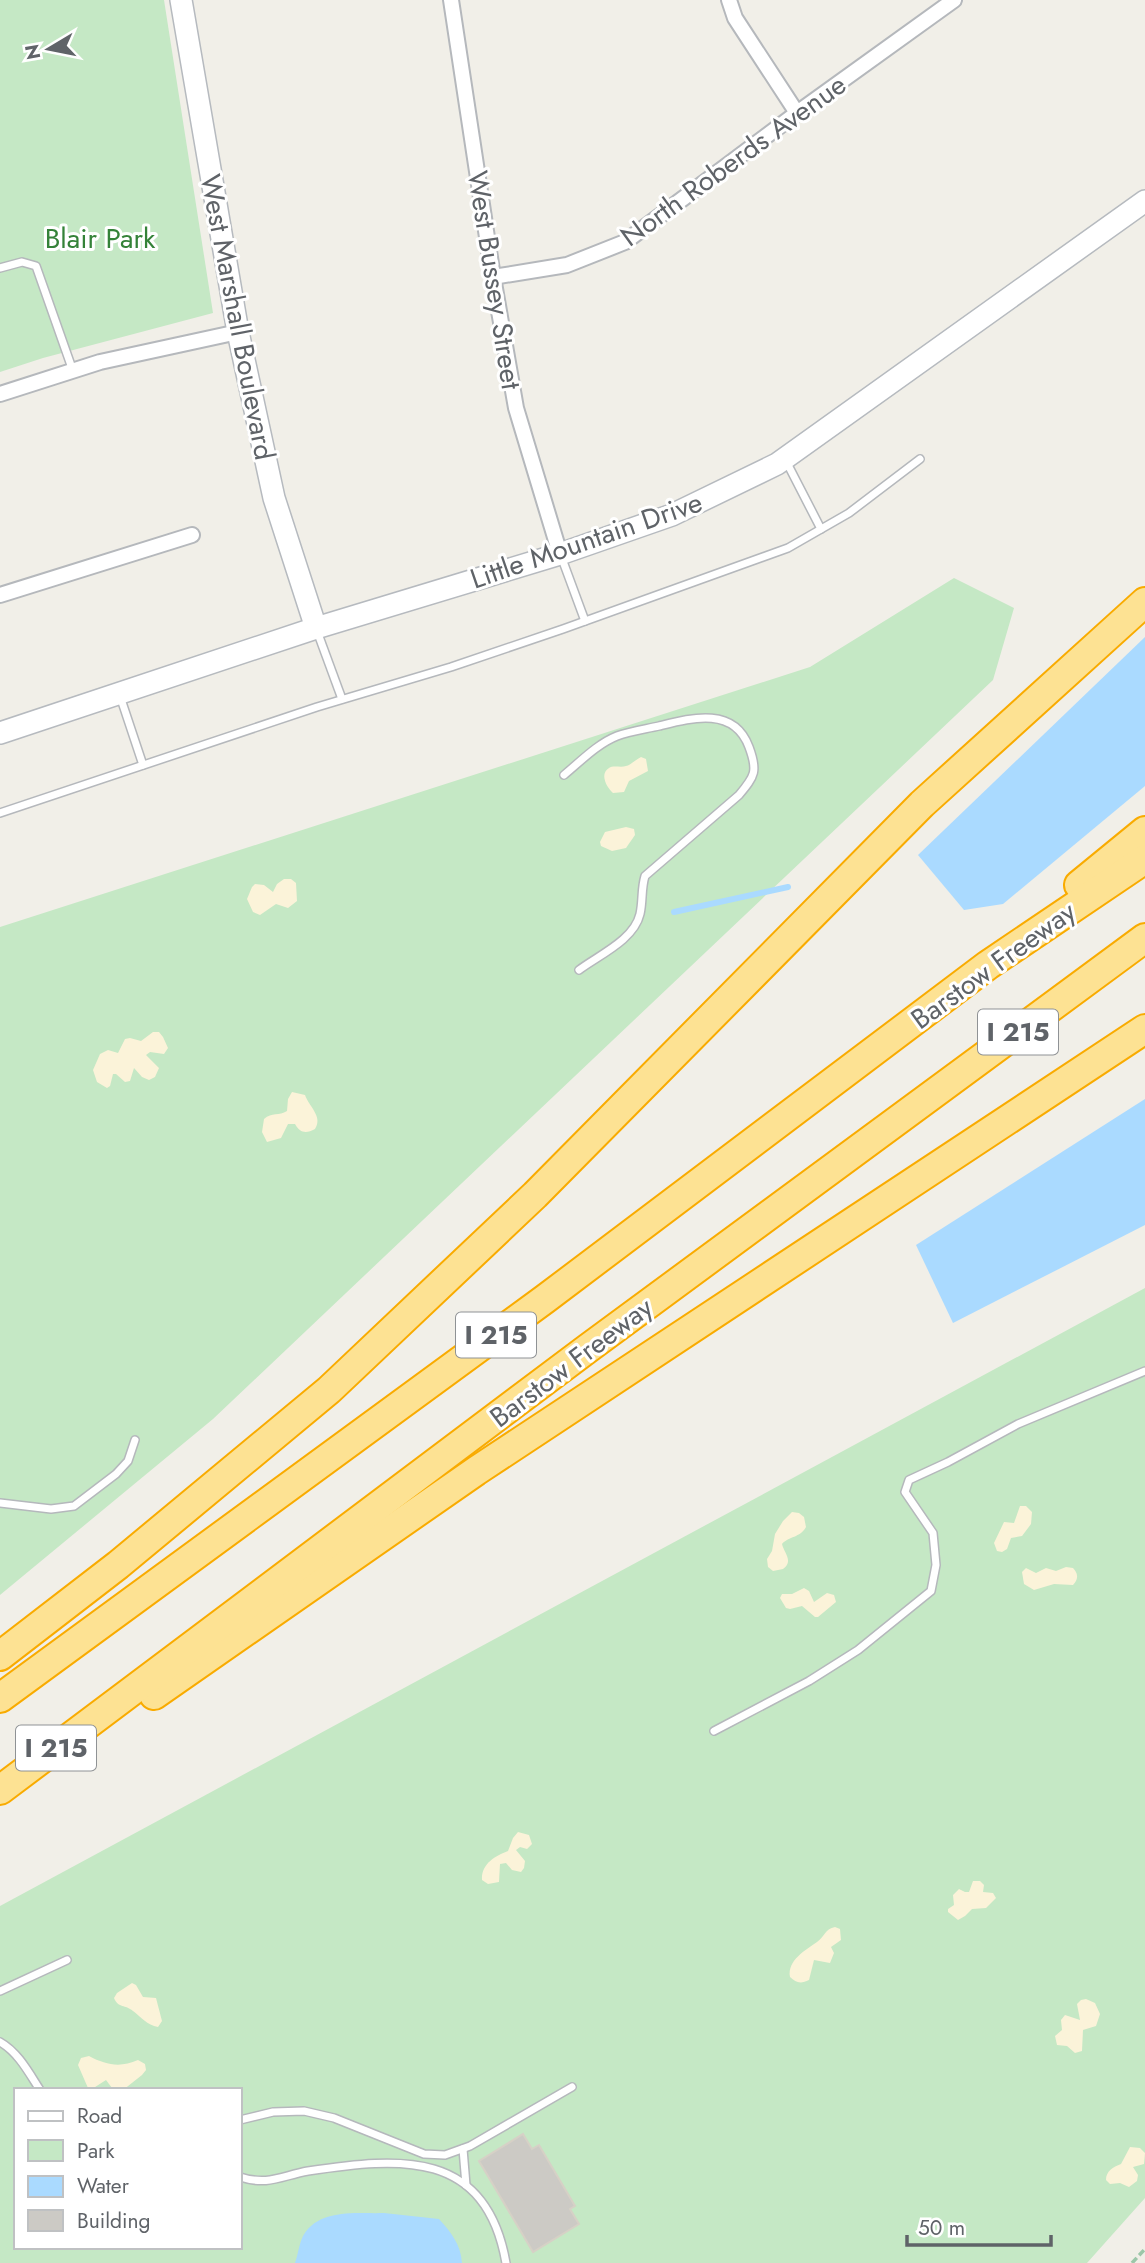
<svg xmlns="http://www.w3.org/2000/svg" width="1145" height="2263" viewBox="0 0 1145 2263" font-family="Jost,sans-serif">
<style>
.green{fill:#c5e8c5;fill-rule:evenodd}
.sand{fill:#fbf3d9}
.water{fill:#aadaff}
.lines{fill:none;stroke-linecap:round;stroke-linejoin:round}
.stream{stroke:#aadaff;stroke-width:6}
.building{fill:#cccac5;stroke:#d6d1c6;stroke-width:2}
.lane-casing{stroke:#b5b8bc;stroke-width:10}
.street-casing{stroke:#b5b8bc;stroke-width:18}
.secondary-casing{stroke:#b6babf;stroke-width:24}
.highway-casing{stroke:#f9ab00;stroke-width:32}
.path{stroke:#9cc7a9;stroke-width:3.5;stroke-dasharray:7 3.5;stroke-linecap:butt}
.lane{stroke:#fff;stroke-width:7}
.street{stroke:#fff;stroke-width:14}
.secondary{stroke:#fff;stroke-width:21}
.highway{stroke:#fde293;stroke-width:28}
.labels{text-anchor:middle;stroke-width:6;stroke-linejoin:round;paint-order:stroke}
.shield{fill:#fff;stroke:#8f9295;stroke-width:2}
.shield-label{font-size:26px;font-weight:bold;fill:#5f6368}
.street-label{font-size:28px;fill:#5f6368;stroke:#fff}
.park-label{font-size:28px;fill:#348238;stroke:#fff}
</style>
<rect width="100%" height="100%" fill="#f1efe8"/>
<g class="green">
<path d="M0,0h164l49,313 -170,45 -43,14z"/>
<path d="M954,578l60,30 -21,72 -780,739 -213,176v-668l810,-260z"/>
<path d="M1145,1288v910l-58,65h-1087v-357zM16,2090h224v157h-224z"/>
</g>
<g class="sand">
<path d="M641,757l5,2 2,12 -19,10 -5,11 -11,1c-6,-5 -14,-19 -4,-25 4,-3 12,0 17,-2 5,-1 9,-6 15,-9z"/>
<path d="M626,827l8,2 1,6 -9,13 -14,3 -11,-5 -1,-4 5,-10z"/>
<path d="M284,879h7l5,4 1,18 -9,7 -12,-4 -16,11 -7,-3 -6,-13 5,-12 3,-3 9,1 9,7 4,-8z"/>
<path d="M153,1032h6l4,5 5,11 -4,6 -14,-2 -4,3 13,13 -4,9 -6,3 -7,-3 -8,-9 -4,13 -5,1 -9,-8h-3l-3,12 -3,2 -10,-6 -4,-12 7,-16 8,-4 10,3 7,-14 5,-1 11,3z"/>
<path d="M292,1092l13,3c4,12 18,21 10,34 -9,5 -15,4 -20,-5h-7l-7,14 -14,4 -5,-10 2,-13c8,-7 15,-3 23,-8l1,-12z"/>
<path d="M1020,1506h6l6,6 -1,12 -9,12 -11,2 -4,11 -5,3 -5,-1 -3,-8 10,-21 10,1z"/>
<path d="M792,1512l7,1 5,4 2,10c-6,11 -17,9 -24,17 2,9 12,17 1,25l-10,2 -5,-4 -1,-8 5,-8 3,-17 8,-13z"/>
<path d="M1066,1567l7,1c5,5 6,11 0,17l-19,-1 -20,6 -10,-6 -2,-12 4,-4 10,5 10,-5 10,3z"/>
<path d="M804,1588l5,3 5,11 13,-9 7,2 2,7 -18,15h-3l-13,-11 -12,3 -4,-1 -6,-10 2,-4h10z"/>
<path d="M518,1832l11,3 3,9 -5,5 -7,-2 -4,3 9,11 -1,7 -3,4 -9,-2 -6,-7 -6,1 -1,18 -11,2 -6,-4c-1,-16 13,-24 26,-29l5,-13z"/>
<path d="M973,1881h7l4,4 -1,7 10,1 3,5 -10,10 -14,1 -7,7 -7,4 -10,-8v-3l6,-4 -1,-10 6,-6 6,3h4z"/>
<path d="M835,1927l5,2 1,11 -10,7 3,6 -4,10 -16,-3 -5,20c-8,4 -13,3 -19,-3 -3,-17 16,-27 27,-35 8,-6 8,-13 18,-15z"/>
<path d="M132,1983l4,2 7,12 13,1 6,23 -4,6c-11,-2 -17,-10 -25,-16 -8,-7 -14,-2 -19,-13l3,-5z"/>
<path d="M1086,1999l9,4 5,11 -4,12 -13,4 -1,21 -7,2 -8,-7 -10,-1 -2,-9 7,-6 -1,-10 4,-5 15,5 -3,-16 4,-4z"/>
<path d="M89,2056c17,9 31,12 49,4l7,4 1,6 -4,5 -19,15 -11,-2 -6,-8 -14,9 -4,-1 -10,-23 3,-7z"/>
<path d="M1130,2147l10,1 5,5 -1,11 -11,3 5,8 -1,6 -8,6 -9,-4 -10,1 -4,-4c0,-9 7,-13 15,-16z"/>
</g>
<g class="water">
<path d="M1145,637v149l-142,118 -39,6 -46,-55z"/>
<path d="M1145,1099v126l-192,98 -37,-78z"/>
<path d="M384,2213l55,6c12,13 22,26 23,44h-167c3,-8 4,-19 8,-27 16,-28 54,-22 81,-23z"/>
</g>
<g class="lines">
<path class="stream" d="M674,912l114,-25"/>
</g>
<path class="building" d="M523,2134l9,15 7,-4 36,61 -5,3 9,15 -46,28 -54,-91z"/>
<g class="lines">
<defs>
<g id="lane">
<path d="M0,268l22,-6 14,4 37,105"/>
<path d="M786,461l35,68"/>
<path d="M561,556l24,65"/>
<path d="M317,631l25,68"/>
<path d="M120,696l23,69"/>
<path d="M564,775c17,-14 33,-31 53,-39 13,-5 29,-7 42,-10 32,-8 75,-20 90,21 9,24 6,29 -10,48l-94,81c-4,13 -2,25 -5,38 -6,26 -41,41 -61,56"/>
<path d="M0,813l317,-106 134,-40 112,-38 225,-81 61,-35 71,-54"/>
<path d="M0,1503l51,6 23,-3 42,-32 12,-13 7,-21"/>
<path d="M714,1731l95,-50 49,-31 73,-59 5,-26 -3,-32 -28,-41 4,-12 39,-18 70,-38 127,-53"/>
<path d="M0,1991l67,-31"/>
<path d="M0,2042c18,10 29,31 40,48"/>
<path d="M240,2120l33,-8 31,-1 30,7 90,36 21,1 25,-9 102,-59"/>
<path d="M463,2149l3,36"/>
<path d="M240,2177c28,9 41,-1 68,-6 92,-14 178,-22 198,92"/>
</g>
<g id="street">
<path d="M451,0l42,277 23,131 44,146"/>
<path d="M729,0l6,18 62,95"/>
<path d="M493,277l74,-12 58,-23 172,-129 157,-113"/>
<path d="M0,394l100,-32 138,-30"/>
<path d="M0,595l192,-60"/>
</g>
<g id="secondary">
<path d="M181,0l57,332 36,166 42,130"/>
<path d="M0,733l316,-105 244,-74 112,-39 105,-51 368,-263"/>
</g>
<g id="highway">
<path d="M1079,885l66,-54"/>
<path d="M0,1656l118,-91 211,-175 206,-195 387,-391 223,-202"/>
<path d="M154,1695l322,-224 669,-442"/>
<path d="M0,1698l545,-399 443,-334 157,-106"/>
<path d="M0,1790l587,-441 558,-411"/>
</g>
</defs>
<use href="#lane" class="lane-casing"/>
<use href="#street" class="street-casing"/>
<use href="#secondary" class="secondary-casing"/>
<use href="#highway" class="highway-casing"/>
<path class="path" d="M1132,2263l13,-14"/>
<use href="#lane" class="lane"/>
<use href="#street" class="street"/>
<use href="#secondary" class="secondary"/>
<use href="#highway" class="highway"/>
</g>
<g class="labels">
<g class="shield">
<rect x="978" y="1009.5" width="80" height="45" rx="5"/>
<rect x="456" y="1312.5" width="80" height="45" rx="5"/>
<rect x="16" y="1725.5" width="80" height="45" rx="5"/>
</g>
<g class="shield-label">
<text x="1018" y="1041">I 215</text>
<text x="496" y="1344">I 215</text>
<text x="56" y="1757">I 215</text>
</g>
<g class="street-label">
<text transform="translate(733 160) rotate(-36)" y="10">North Roberds Avenue</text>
<text transform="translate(495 280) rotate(81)" y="10">West Bussey Street</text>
<text transform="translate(238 317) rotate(79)" y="10">West Marshall Boulevard</text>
<text transform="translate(586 540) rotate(-19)" y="10">Little Mountain Drive</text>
<text transform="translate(993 965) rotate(-36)" y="10">Barstow Freeway</text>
<text transform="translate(571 1362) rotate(-37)" y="10">Barstow Freeway</text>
</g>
<g class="park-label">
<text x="100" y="248">Blair Park</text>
</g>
</g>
<rect x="14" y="2088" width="228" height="161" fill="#ffffff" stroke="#bfc1c3" stroke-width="2"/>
<rect x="28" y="2111" width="35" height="10" fill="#ffffff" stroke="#bfc1c3" stroke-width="2"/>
<text x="77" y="2123" font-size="21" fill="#5f6368">Road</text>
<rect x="28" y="2140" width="35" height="21" fill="#c5e8c5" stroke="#bfc1c3" stroke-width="2"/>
<text x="77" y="2158" font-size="21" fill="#5f6368">Park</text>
<rect x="28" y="2176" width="35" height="21" fill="#aadaff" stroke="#bfc1c3" stroke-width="2"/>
<text x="77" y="2193" font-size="21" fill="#5f6368">Water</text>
<rect x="28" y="2210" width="35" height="21" fill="#cccac5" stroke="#bfc1c3" stroke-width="2"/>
<text x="77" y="2228" font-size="21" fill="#5f6368">Building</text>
<g transform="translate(49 49) rotate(260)" stroke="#ffffff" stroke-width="5" paint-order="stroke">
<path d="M0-5L12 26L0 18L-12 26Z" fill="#5f6368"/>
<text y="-10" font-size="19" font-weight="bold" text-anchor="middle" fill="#5f6368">N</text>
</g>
<path d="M907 2235v10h144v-10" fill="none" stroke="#5f6368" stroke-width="3.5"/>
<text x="918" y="2235" font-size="21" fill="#5f6368" stroke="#ffffff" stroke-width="5" paint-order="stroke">50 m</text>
</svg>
